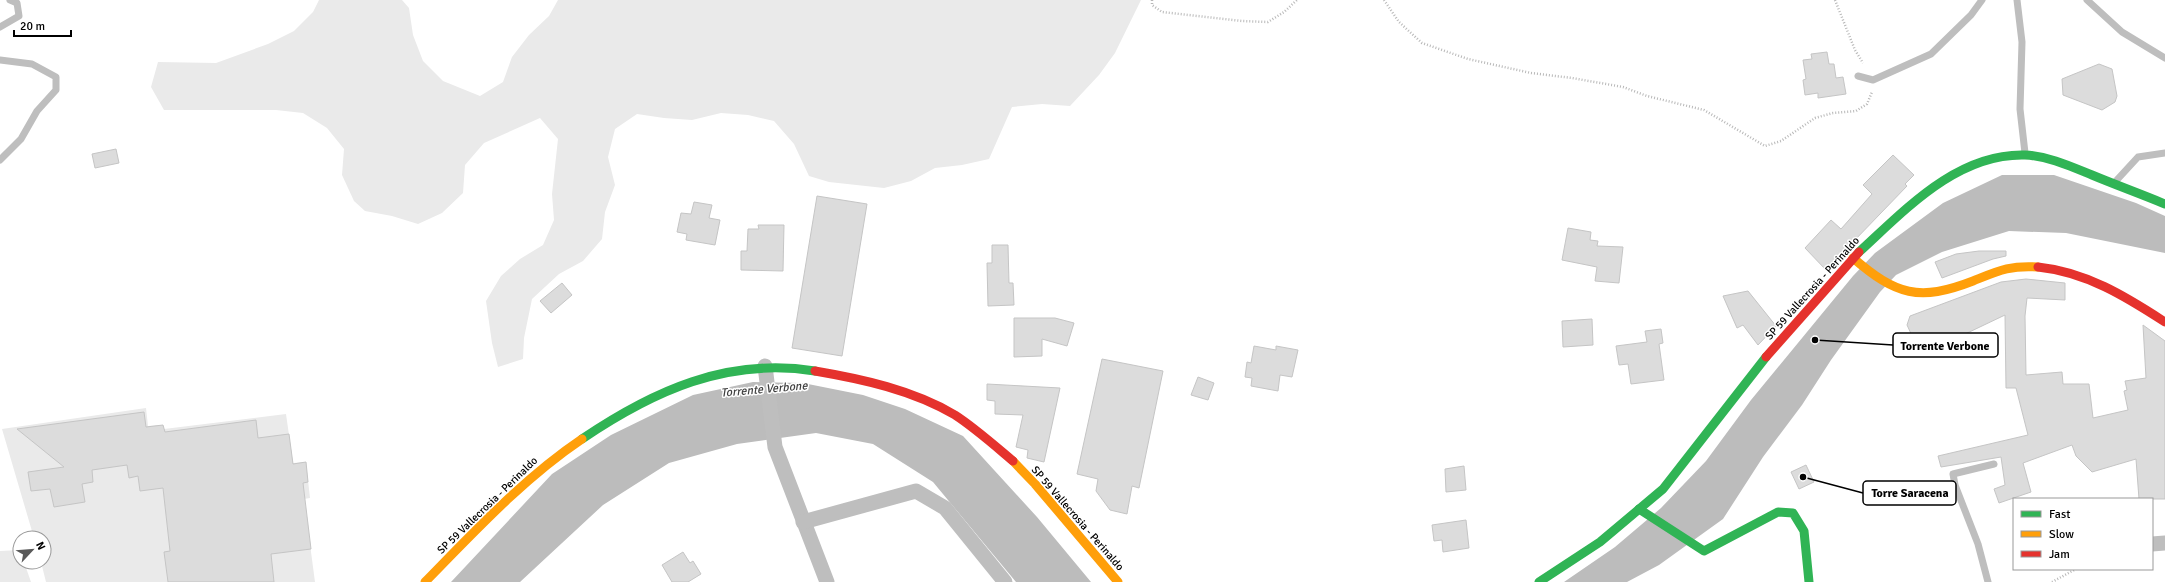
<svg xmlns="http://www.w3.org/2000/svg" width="2165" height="582" viewBox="0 0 2165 582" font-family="Signika,sans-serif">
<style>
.green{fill:#eaeaea}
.water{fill:#bcbcbc}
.building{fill:#dcdcdc;stroke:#c5c5c5}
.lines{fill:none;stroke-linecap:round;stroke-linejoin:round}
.path{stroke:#b8b8b8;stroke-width:2.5;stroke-dasharray:1 2;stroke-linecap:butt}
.lane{stroke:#bebebe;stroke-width:7}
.street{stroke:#bebebe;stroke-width:15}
.fast{stroke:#30b455;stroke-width:9}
.slow{stroke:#ff9f0a;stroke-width:9}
.jam{stroke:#e5322d;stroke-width:9}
.labels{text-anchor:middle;stroke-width:3;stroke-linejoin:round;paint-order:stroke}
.street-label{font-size:11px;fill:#000;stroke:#fff}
.water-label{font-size:12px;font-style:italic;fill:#404040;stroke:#fff}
.leader{fill:none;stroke:#000;stroke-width:1.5}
.callout-dot{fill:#000;stroke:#fff;stroke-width:1.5}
.callout{fill:#fff;stroke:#000;stroke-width:1.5}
.callout-label{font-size:12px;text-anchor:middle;font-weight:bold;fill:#000}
</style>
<rect width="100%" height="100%" fill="#fff"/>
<g class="green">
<path d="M319,0h83l7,8 4,27 10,26 20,20 37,15 23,-14 9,-25 17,-22 20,-19 9,-16h583l-26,53 -16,22 -29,31 -28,-2 -30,3 -23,52 -27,6 -27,3 -24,13 -27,7 -55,-6 -20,-6 -15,-32 -20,-23 -26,-6 -27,-2 -29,7 -28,-2 -27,-4 -22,15 -7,28 7,28 -10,27 -3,27 -19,22 -24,13 -27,25 -8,39 -1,21 -25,8 -6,-24 -6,-42 15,-25 19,-17 23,-14 11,-25 -2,-26 6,-55 -18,-21 -56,25 -19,22 -2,28 -21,20 -24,11 -26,-8 -27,-5 -11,-10 -12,-26 2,-26 -17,-21 -24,-15 -27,-3h-112l-13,-23 7,-25 58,1 52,-19 26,-13 19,-19z"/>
<path d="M146,408l2,18 15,-1 1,4 122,-15 7,49 13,-1 4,36 -6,1 11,83h-269l-5,-20h3v-24h-10l-32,-109z"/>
<path d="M20,550v12h4l7,20h-31v-31z"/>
</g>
<g class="water">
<path d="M2002,175h52l82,28 29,13v37l-99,-20 -57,-2 -67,21 -46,23 -16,17 -49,68 -29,45 -39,52 -40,62 -64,46 -32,17h-63l51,-35 46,-39 45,-47 45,-61 102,-124 22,-23 68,-50z"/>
<path d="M753,382l50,1 60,12 42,14 58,27 74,81 54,65h-75l-83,-100 -60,-38 -57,-11 -79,11 -68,19 -66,42 -83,77h-69l101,-108 59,-39 82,-40z"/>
</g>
<g class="building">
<path d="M1827,52l2,12h5l2,14 7,-1 3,17 -28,4v-5l-13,2 -2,-15 3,-1 -3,-19 9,-1 -1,-5z"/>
<path d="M2099,64l13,5 5,27 -2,6 -13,8 -39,-15 -1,-16z"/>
<path d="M116,149l3,14 -24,5 -3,-14z"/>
<path d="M1893,155l21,20 -9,9 2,2 -81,84 -21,-22 26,-28 10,9 31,-35 -9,-9z"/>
<path d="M817,196l50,8 -25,152 -50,-8z"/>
<path d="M694,202l18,3 -3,13 11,2 -5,25 -29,-5 1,-6 -10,-2 4,-19 10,1z"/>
<path d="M758,225h26l-1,46 -42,-1v-19h6l1,-22h11z"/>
<path d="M1568,228l23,4 -1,8 8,1 -1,5 26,1 -4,36 -24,-2 2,-14 -35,-7z"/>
<path d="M992,245h16l1,38h4l1,22 -26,1 -1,-43h5z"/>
<path d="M1979,251h27v5l-13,3 -51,19 -7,-16 21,-8z"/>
<path d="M2026,279l39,4v17l-38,-2 -2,18 1,59 36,-3 1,12h26l4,34 35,-8 -4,-19 3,-1 -2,-9 21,-3 -3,-53 22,16v158h-26l-3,-40 -44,13 -16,-16 -4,-11 -49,18 8,29 -32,11 -5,-14 11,-4 -4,-28 -60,10 -3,-11 90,-21 -12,-47h-10l-1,-73 -86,41 -8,-17 2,-1 -6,-13 3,-9 91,-34z"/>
<path d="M562,283l10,12 -21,18 -11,-12z"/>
<path d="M1748,291l28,35 -18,19 -15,-20 -6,3 -14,-32z"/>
<path d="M1014,318h41l19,5 -7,23 -25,-7v17l-28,1z"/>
<path d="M1592,319l1,26 -30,2 -1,-26z"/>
<path d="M1661,329l2,14 -4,1 5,36 -33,4 -3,-20 -9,1 -3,-19 31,-4 -2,-11z"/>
<path d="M1254,346l22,4v-4l22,4 -6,27 -12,-2 -2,16 -27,-5 1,-8 -7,-1 2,-15 4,1z"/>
<path d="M1102,359l61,12 -24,117 -7,-2 -5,28 -17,-4 -14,-19 2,-12 -21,-5z"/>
<path d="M1198,377l16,6 -6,17 -17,-5z"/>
<path d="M987,384l73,4 -16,74 -17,-4 1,-8 -12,-3 7,-32 -28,-1v-13l-8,-1z"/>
<path d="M144,412l2,15 17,-2 2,7 91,-12 2,18 31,-4 4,30 13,-2 2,20 -5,1 8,66 -40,5 3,28h-106l-4,-30 6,-1 -7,-63 -23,3 -2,-15 -9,2 -2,-13 -35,5 1,12 -11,2 3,18 -31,5 -4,-18 -19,2 -3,-19 36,-5 -47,-38z"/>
<path d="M1806,465l8,17 -15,7 -8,-17z"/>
<path d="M1464,466l2,24 -20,2 -1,-23z"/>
<path d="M1466,520l3,28 -26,4 -1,-12 -8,1 -2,-16z"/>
<path d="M683,552l7,11 3,-2 8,13 -13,8h-16l-10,-17z"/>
</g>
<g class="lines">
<g class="path">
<path d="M1152,0v5l10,7 80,9 26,1 16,-10 13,-12"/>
<path d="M1384,0l15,22 23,21 46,16 63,14 41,5 51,9 24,9 57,14 61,36 16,-5 34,-23 18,-5 23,-2 11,-7 5,-12"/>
<path d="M1835,0l20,50 8,13"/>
<path d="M2052,582l24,-13"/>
</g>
<g class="lane">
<path d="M2017,0l5,42 -2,67 5,44"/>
<path d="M2087,0l35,32 43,26"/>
<path d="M0,27l19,-11 -2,-13 -7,-3"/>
<path d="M0,60l32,4 24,13v13l-19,21 -16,28 -21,21"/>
<path d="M1858,76l15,4 58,-26 40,-39 11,-15"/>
<path d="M2115,182l23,-25 27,-4"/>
<path d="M1988,582l-10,-38 -23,-59 -2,-11 41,-10"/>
</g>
<g class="street">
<path d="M765,366l10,81 52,135"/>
<path d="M803,522l113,-31 29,17 60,74"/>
<path d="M2152,544l13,-1"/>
</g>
<g class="fast">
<path d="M1859,252c46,-42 98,-99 166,-97 23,1 45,11 67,20 24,10 49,19 73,29"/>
<path d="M582,439c71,-48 145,-82 233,-68"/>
<path d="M1639,509l65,42 74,-39 15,1 11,18 5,51"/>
<path d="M1539,582l61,-40 63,-53 103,-132"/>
</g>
<g class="slow">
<path d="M1853,258c43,37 66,44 120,23 25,-10 37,-16 65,-14"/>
<path d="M1013,461l22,23 83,98"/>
<path d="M425,582c49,-50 99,-104 157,-143"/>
</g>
<g class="jam">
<path d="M2038,267c48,5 87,29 127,55"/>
<path d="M1766,357l93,-105"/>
<path d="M815,371c47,8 98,19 140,44 20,13 39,30 58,46"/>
</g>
</g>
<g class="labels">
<g class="street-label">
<text transform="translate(1812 288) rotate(-48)" y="4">SP 59 Vallecrosia - Perinaldo</text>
<text transform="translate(487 505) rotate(-44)" y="4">SP 59 Vallecrosia - Perinaldo</text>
<text transform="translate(1078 518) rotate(49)" y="4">SP 59 Vallecrosia - Perinaldo</text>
</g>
<g class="water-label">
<text transform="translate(764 389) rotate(-5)" y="4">Torrente Verbone</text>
</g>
</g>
<path class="leader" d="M1815 340L1893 345M1803 477L1863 493"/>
<g class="callout-dot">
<circle cx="1815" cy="340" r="4"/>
<circle cx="1803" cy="477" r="4"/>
</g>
<g class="callout">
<rect x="1893" y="333" width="105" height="24" rx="4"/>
<rect x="1863" y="481" width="93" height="24" rx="4"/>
</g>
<g class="callout-label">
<text x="1945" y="350">Torrente Verbone</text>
<text x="1910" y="497">Torre Saracena</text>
</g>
<rect x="2013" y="498" width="140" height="72" fill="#ffffff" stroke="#999999"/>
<rect x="2021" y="511" width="20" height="6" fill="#30b455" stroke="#999999"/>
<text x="2049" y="518" font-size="12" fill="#000000">Fast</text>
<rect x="2021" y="531" width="20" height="6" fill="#ff9f0a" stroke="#999999"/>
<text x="2049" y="538" font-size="12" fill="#000000">Slow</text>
<rect x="2021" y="551" width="20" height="6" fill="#e5322d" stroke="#999999"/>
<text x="2049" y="558" font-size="12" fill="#000000">Jam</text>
<g transform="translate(32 550) rotate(64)"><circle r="19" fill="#ffffff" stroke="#999999"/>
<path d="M0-3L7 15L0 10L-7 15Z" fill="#595959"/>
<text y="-6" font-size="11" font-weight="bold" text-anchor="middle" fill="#000000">N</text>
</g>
<path d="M14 30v6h57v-6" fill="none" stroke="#000000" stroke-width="2"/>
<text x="20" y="30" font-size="12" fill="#000000" stroke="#ffffff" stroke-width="3" paint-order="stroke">20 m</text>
</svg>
